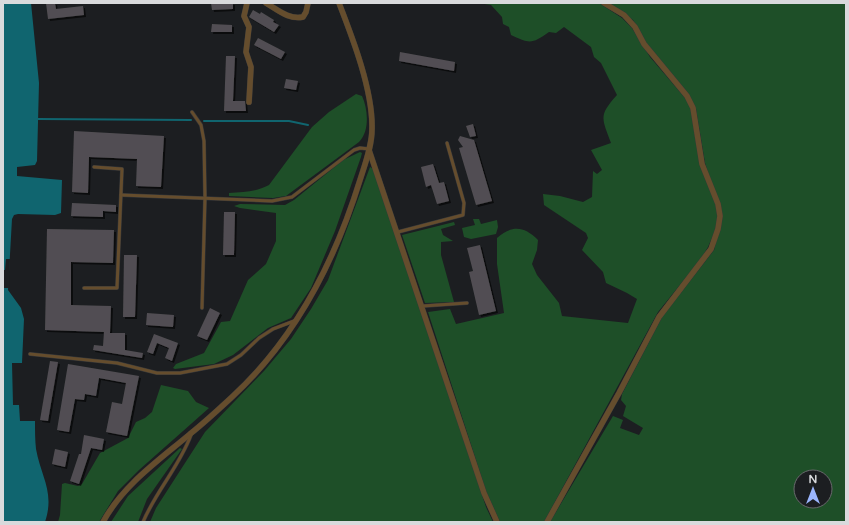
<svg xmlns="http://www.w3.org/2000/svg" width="849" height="525" viewBox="0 0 849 525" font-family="'Varela Round',sans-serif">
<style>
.green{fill:#1e4f28;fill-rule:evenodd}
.water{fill:#10656f}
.pier{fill:#1c1e21}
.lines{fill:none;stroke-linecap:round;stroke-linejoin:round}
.stream{stroke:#10656f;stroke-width:2}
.building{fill:#514e52;filter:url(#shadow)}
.service-casing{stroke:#36383b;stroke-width:4}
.minor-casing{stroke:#36383b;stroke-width:6}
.service{stroke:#654d2d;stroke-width:3}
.minor{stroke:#654d2d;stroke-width:5.5}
</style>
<defs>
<filter id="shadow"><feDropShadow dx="2" dy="2" stdDeviation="0" flood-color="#0009"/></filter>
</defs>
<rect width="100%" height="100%" fill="#1c1e21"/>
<g class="green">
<path d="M478,3h121l23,15 10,10 18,29 36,42 5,9 10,59 15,38 2,11 -2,13 -8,18 -7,12 -43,53 -114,210h-44l-14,-31 -58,-179 22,-3 6,15 48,-11 -7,-49v-26c15,-13 27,-12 41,2l-1,10 -5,14 5,11 22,28 3,13 66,7 9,-24 -10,-6 -21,-10 -3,-11 -21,-22 6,-12 -2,-5 -42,-28 -1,-11 17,2 23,6 9,-5 1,-26 4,3 5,-4 -11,-20 20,-7c-9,-25 -13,-27 6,-48l-16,-32 -7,-6 -3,-10 -27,-20 -8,6 -7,-1c-17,12 -19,12 -38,3l-2,-8 -6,-3 -1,-7 -11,-12z"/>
<path d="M608,3h238v519h-296l63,-106 10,4 -3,8 19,7 4,-7 -20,-12 3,-10 -5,-6 1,-6 40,-77 52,-67 8,-34 -17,-53 -9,-54 -49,-65 -14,-24zM801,477h24v24h-24z"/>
<path d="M356,94l6,2c6,13 8,35 -3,46l-73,54 -13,2 -44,-2v-3c15,-1 27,-1 40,-8l43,-58 17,-15z"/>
<path d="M360,152l2,1 -1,4 -26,74 -24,57 -20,30 -23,10 -35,27 -19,9 -39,5 -2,-1 3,-4 28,-11 17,-31 9,-1 18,-41 18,-16 10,-23v-28l-36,-5 -6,-2 6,-2 45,1 9,-5 49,-40z"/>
<path d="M370,167l5,3 111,337 7,15h-343l6,-14 49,-76 59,-61 27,-32 20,-30 17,-29z"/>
<path d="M473,219h6l2,5 16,-4 1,7 -2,7 -25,5 -7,-2 -2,-9 13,-3z"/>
<path d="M454,222l1,3 -14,4 2,6 10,6 -12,1v13l13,47 -29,1 -23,-68z"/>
<path d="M161,385l27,6 8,11 13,6 -70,62 -21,21 -19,31h-41l2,-7 2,-31 3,-1 13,3 4,-2 18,-31 28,-15 8,-16 9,-4 7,-6z"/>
<path d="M180,448l2,1 -35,50 -9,23h-27l17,-26z"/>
</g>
<path class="water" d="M3,3h28l8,80 -2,78 -2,4 -18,2v9l45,4 -1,33 -6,2 -37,-1 -4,1 -2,4 -4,71 13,18 3,11 -2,44h-10l1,42h6l1,16h15c0,10 0,19 1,28 5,28 19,43 9,73h-42z"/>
<path class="pier" d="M6,259h4l-1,29h-5l-1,-18h2z"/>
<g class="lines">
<g class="stream">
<path d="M38,119l153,1"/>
<path d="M204,121h85l19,4"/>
</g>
</g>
<g class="building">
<path d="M46,3h9l1,6 27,-3 1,9 -36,4z"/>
<path d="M211,3h22v6l-21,1z"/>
<path d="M253,10l7,4 1,-2 13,8 -1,2 6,3 -5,7 -25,-15z"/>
<path d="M212,24l20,1v7h-21z"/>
<path d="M258,38l27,14 -4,7 -27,-14z"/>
<path d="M400,52l55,10 -1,9 -55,-10z"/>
<path d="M226,56h9l-2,45h12l1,10h-22z"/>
<path d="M286,79l12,2 -2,9 -12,-2z"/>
<path d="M473,124l3,12 -6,1 -4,-11z"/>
<path d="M74,131l90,5 -3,51 -25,-1 1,-27 -48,-2 -1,36 -16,-1z"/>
<path d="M460,136l14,4 18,61 -16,4 -17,-57 4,-1 -5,-7z"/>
<path d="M433,164l6,19 5,-1 5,19 -12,3 -6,-19 -5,2 -5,-20z"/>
<path d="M72,203l44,2v7l-13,-1v6l-32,-1z"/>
<path d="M224,212h11l-1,43h-11z"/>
<path d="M47,229l67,1 -1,33 -42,-1v43l40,1 -1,27h15v17l18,3 -1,5 -49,-8 1,-5 9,1 1,-14 -59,-2z"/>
<path d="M480,245l16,66 -17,4 -10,-43 4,-1 -6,-23z"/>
<path d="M124,255h13l-2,62h-12z"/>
<path d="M210,308l10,5 -13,27 -10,-4z"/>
<path d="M147,313l27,2 -1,12 -27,-2z"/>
<path d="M154,334l24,9 -6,18 -7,-3 4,-10 -12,-5 -4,11 -6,-2z"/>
<path d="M50,361l8,1 -10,59 -8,-1z"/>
<path d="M68,364l71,12 -12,60 -21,-4 6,-30 10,2 4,-21 -27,-5 -3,18 -11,-2 -1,6 -9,-1 -6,33 -12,-2z"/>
<path d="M84,435l20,4 -2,11 -11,-2 -12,36 -9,-3 9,-27h2z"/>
<path d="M55,449l13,3 -3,15 -13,-3z"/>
</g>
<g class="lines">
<defs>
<g id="service">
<path d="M192,112l9,13 3,16 1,57 -3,110"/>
<path d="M121,195l151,6 20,-4 62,-47 6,-2 9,1"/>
<path d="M398,232l65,-17 1,-12 -17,-60"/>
<path d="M84,288h33l5,-119 -28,-2"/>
<path d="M423,306l44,-3"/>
<path d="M30,354l87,9 40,10h23l47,-9 14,-9 18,-17 14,-9 21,-8"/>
<path d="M143,522c13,-31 36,-55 48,-87"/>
</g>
<g id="minor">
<path d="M247,3l-3,13 5,11 -3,25 5,15 -2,35"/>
<path d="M266,3c12,7 23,17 37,14l3,-5 2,-9"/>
<path d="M369,150l115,343 13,29"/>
<path d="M103,522c20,-37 55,-61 87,-88 14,-11 28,-24 42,-37 63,-58 103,-136 128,-217 5,-16 12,-34 12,-51 1,-38 -19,-90 -33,-126"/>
<path d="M547,522l72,-129 40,-76 52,-68 7,-20 2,-13 -2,-12 -16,-40 -9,-56 -6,-12 -43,-52 -9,-17 -11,-12 -20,-12"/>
</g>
</defs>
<use href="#service" class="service-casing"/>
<use href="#minor" class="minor-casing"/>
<use href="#service" class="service"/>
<use href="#minor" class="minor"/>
</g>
<rect width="849" height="525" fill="none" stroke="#d9dadc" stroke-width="8"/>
<g transform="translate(813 489)"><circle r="19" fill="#1c1e21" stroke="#68696c"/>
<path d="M0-3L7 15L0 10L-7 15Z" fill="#9ab5fd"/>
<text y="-6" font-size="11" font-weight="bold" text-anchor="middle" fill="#d9dadc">N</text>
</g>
</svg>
